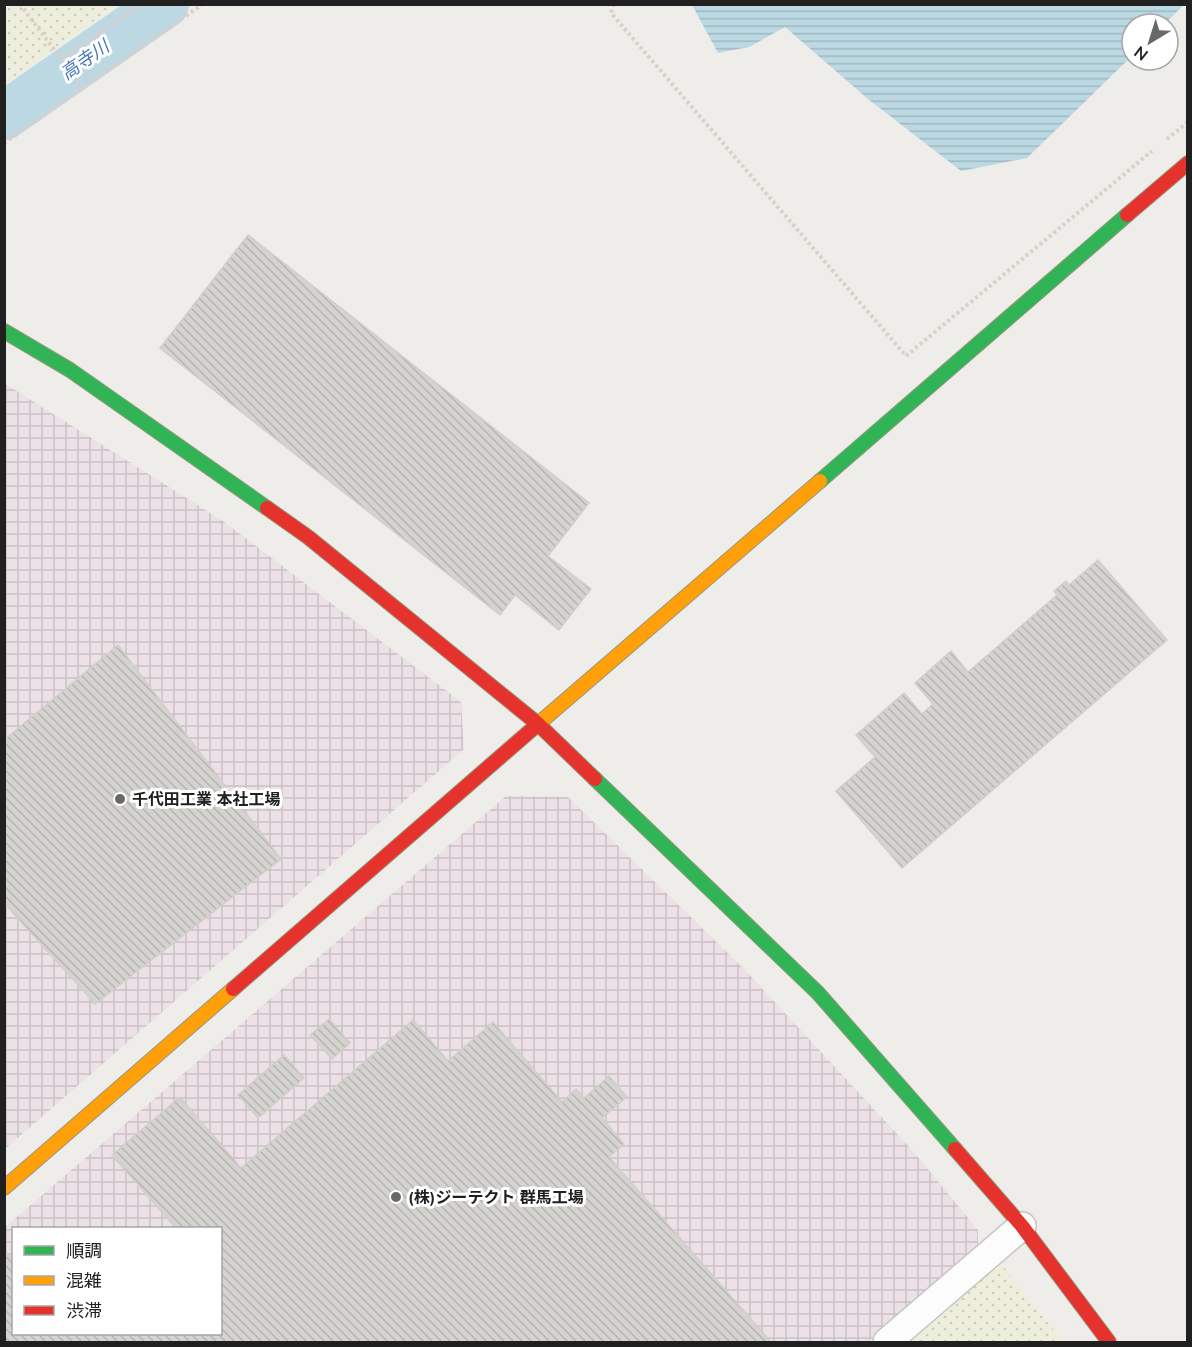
<svg xmlns="http://www.w3.org/2000/svg" width="1192" height="1347" viewBox="0 0 1192 1347" font-family="Mulish,'Noto Sans JP',sans-serif">
<style>
.industrial{fill:url(#industrial-grid);fill-rule:evenodd}
.farmland{fill:url(#farmland-dots)}
.water{fill:url(#water-rules)}
.lines{fill:none;stroke-linecap:round;stroke-linejoin:round}
.river{stroke:#bbd8e3;stroke-width:48}
.building{fill:url(#building-back-hatch);stroke:#d2cfca;stroke-width:1.5}
.street-casing{stroke:#c7c6c5;stroke-width:30}
.fast-casing{stroke:#95997f;stroke-width:16}
.slow-casing{stroke:#95997f;stroke-width:16}
.jam-casing{stroke:#95997f;stroke-width:16}
.path{stroke:#dcceca;stroke-width:4;stroke-dasharray:3 3;stroke-linecap:butt}
.street{stroke:#fcfcfc;stroke-width:27}
.fast{stroke:#30b455;stroke-width:14}
.slow{stroke:#ff9f0a;stroke-width:14}
.jam{stroke:#e5322d;stroke-width:14}
.poi-dot{fill:#686866;stroke:#fff;stroke-width:2}
.labels{text-anchor:middle;stroke-width:6;stroke-linejoin:round;paint-order:stroke}
.poi-label{font-size:16px;font-weight:bold;fill:#202020;stroke:#fff;text-anchor:start}
.water-label{font-size:18px;font-style:italic;fill:#4777b5;stroke:#fff}
</style>
<defs>
<pattern id="industrial-grid" width="8" height="8" patternUnits="userSpaceOnUse" patternTransform="scale(1.5)"><rect width="8" height="8" fill="#ece1e7"/><path d="M0 4h8M4 0v8" fill="none" stroke="#cac1c6"/></pattern>
<pattern id="farmland-dots" width="8" height="8" patternUnits="userSpaceOnUse" patternTransform="scale(1.5)"><rect width="8" height="8" fill="#edefdc"/><path d="M2 2h.1M6 6h.1" fill="none" stroke="#cbcdbc" stroke-width="1.8" stroke-linecap="round"/></pattern>
<pattern id="water-rules" width="6" height="5" patternUnits="userSpaceOnUse" patternTransform="scale(1.5)"><rect width="6" height="5" fill="#bbd8e3"/><path d="M0 2.5h6" fill="none" stroke="#a0b9c2"/></pattern>
<pattern id="building-back-hatch" width="6" height="6" patternUnits="userSpaceOnUse" patternTransform="scale(1.5)"><rect width="6" height="6" fill="#d5d3d0"/><path d="M-1 5l2 2M0 0l6 6M5-1l2 2" fill="none" stroke="#b7b5b2"/></pattern>
</defs>
<rect width="100%" height="100%" fill="#eeede9"/>
<g class="industrial">
<path d="M4,383l219,138 238,181 3,47 -459,400z"/>
<path d="M506,796l62,1 175,171 170,183 65,79v16l-110,96h-863l-1,-114zM14,1228h206v106h-206z"/>
</g>
<g class="farmland">
<path d="M5,4h112v1l-112,78z"/>
<path d="M999,1261l64,81h-158z"/>
</g>
<path class="water" d="M692,5h492l-20,19h-32v32l-105,102 -66,13 -93,-72 -83,-72 -36,20 -31,6z"/>
<g class="lines">
<path class="river" d="M4,116l161,-112"/>
</g>
<g class="building">
<path d="M248,235l341,268 -41,53 43,33 -32,41 -44,-35 -15,20 -340,-267z"/>
<path d="M1098,560l69,80 -265,228 -66,-77 39,-34 -19,-22 48,-42 18,21 11,-10 -18,-21 36,-32 17,21 89,-77 -3,-4 12,-10 3,4z"/>
<path d="M118,645l163,214 -186,145 -91,-101v-163z"/>
<path d="M329,1019l21,24 -18,16 -22,-24z"/>
<path d="M413,1020l35,41 45,-39 69,80 14,-13 8,9 25,-22 18,21 -25,21 22,26 -15,13 162,185h-767v-92l10,11v73h206v-106h-50l4,-2 -62,-71 68,-58 61,71z"/>
<path d="M284,1055l20,23 -46,40 -20,-23z"/>
</g>
<g class="lines">
<defs>
<path id="street" d="M887,1342l135,-116"/>
<g id="fast">
<path d="M4,331l66,39 197,138"/>
<path d="M820,481l307,-266"/>
<path d="M595,779l223,214 137,156"/>
</g>
<g id="slow">
<path d="M537,725l283,-244"/>
<path d="M4,1188l229,-199"/>
</g>
<g id="jam">
<path d="M1127,215l61,-52"/>
<path d="M267,508l41,29 230,187 57,55"/>
<path d="M233,989l304,-264"/>
<path d="M955,1149l67,77 87,116"/>
</g>
</defs>
<use href="#street" class="street-casing"/>
<use href="#fast" class="fast-casing"/>
<use href="#slow" class="slow-casing"/>
<use href="#jam" class="jam-casing"/>
<g class="path">
<path d="M20,4l63,84"/>
<path d="M614,4l-3,9 295,343 246,-205"/>
<path d="M62,59l79,-55"/>
<path d="M1167,139l21,-17"/>
<path d="M4,143l199,-139"/>
</g>
<use href="#street" class="street"/>
<use href="#fast" class="fast"/>
<use href="#slow" class="slow"/>
<use href="#jam" class="jam"/>
</g>
<g class="poi-dot">
<circle cx="120" cy="799" r="6"/>
<circle cx="396" cy="1197" r="6"/>
</g>
<g class="labels">
<g class="poi-label">
<text x="132" y="805">千代田工業 本社工場</text>
<text x="408" y="1203">(株)ジーテクト 群馬工場</text>
</g>
<g class="water-label">
<text transform="translate(85 60) rotate(-35)" y="6">高寺川</text>
</g>
</g>
<rect width="1192" height="1347" fill="none" stroke="#202020" stroke-width="12"/>
<rect x="12" y="1227" width="210" height="108" fill="#ffffff" stroke="#a6a6a6" stroke-width="1.5"/>
<rect x="24" y="1246" width="30" height="9" fill="#30b455" stroke="#a6a6a6" stroke-width="1.5"/>
<text x="66" y="1257" font-size="18" fill="#202020">順調</text>
<rect x="24" y="1276" width="30" height="9" fill="#ff9f0a" stroke="#a6a6a6" stroke-width="1.5"/>
<text x="66" y="1287" font-size="18" fill="#202020">混雑</text>
<rect x="24" y="1306" width="30" height="9" fill="#e5322d" stroke="#a6a6a6" stroke-width="1.5"/>
<text x="66" y="1317" font-size="18" fill="#202020">渋滞</text>
<g transform="translate(1150 42) rotate(218)"><circle r="28" fill="#ffffff" stroke="#a6a6a6" stroke-width="1.5"/>
<path d="M0-4.5L10 22L0 15L-10 22Z" fill="#686866"/>
<text y="-9" font-size="16" font-weight="bold" text-anchor="middle" fill="#202020">N</text>
</g>
</svg>
